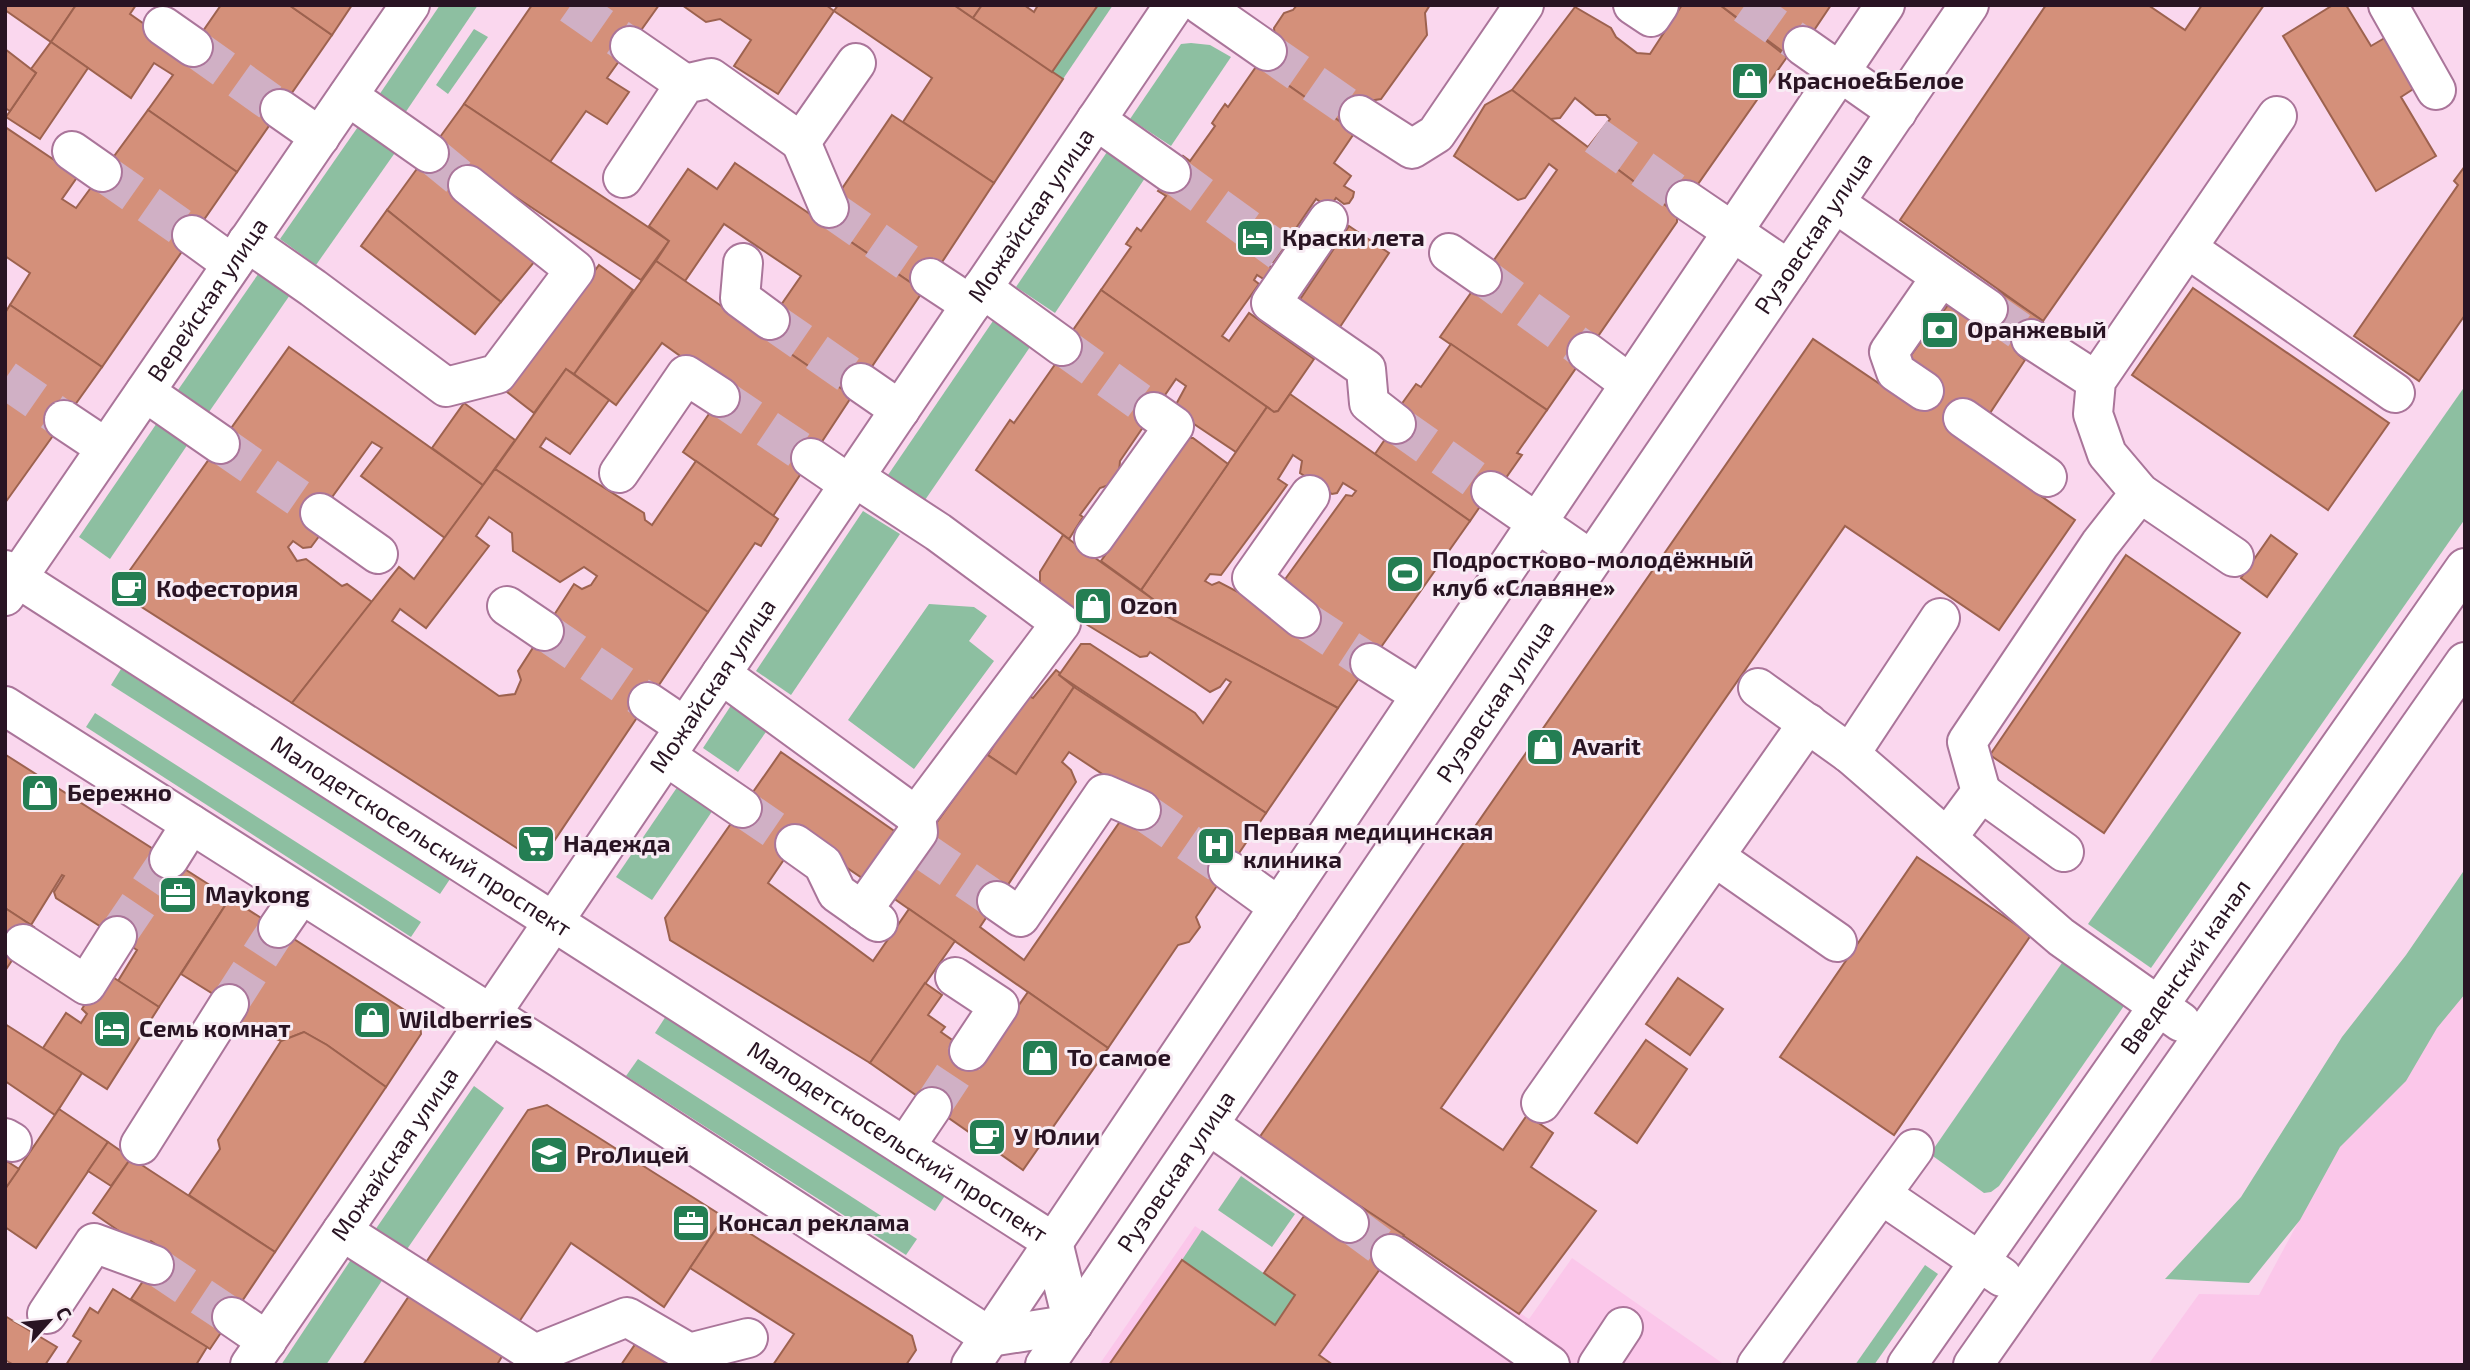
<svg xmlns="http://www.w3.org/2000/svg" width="2470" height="1370" viewBox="0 0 2470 1370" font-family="'Exo 2',sans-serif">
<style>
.built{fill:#fbc7ea}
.green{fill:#8dbfa1}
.building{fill:#d4907a;stroke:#9d624f;stroke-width:2;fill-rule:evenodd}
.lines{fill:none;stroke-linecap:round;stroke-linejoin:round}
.minor-tunnel{stroke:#d0b0c5;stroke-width:38;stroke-dasharray:38 19;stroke-linecap:butt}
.minor-casing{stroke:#aa759a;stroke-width:42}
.minor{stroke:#fff;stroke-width:38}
.labels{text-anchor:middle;stroke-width:6;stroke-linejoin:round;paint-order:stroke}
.poi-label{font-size:24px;font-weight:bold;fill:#291423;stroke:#f8ecf4;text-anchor:start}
.street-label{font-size:24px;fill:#291423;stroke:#f8ecf4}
</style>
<rect width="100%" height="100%" fill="#fad7ee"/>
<g class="built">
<path d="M2465,946v419h-317l51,-71 60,1 148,-276z"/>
<path d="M1360,1206l169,113 43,-61 153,107h-626l96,-139 69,47 40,-57 33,22z"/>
</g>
<g class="green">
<path d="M440,5h38l-75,111 -26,-18z"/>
<path d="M1098,5h15l-50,74 -11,-7z"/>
<path d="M474,29l14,8 -40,57 -12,-9z"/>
<path d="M1191,43l19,2 21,12 -60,89 -41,-27 51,-75z"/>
<path d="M362,121l37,26 -83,118 -36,-26z"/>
<path d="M1109,149l38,26 -92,138 -39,-26z"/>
<path d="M261,270l31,22 -83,120 -31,-22z"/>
<path d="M993,321l37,26 -105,153 -37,-25z"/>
<path d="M2465,386v133l-314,449 -63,-44z"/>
<path d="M159,420l31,21 -80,118 -31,-22z"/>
<path d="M863,511l37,23 -109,161 -35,-24z"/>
<path d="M929,604l45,3 13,9 -18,25 25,20 -80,108 -66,-49z"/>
<path d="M121,669l329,210 -10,15 -329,-209z"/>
<path d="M732,704l36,25 -30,43 -35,-24z"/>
<path d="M95,713l326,209 -10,15 -325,-210z"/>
<path d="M680,783l35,24 -63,93 -36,-23z"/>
<path d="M2465,869v125l-28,34 -31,53 -66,66 -40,73 -51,63 -84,-4 76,-82 101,-160 64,-82z"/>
<path d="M2064,960l62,43 -127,183 -8,6 -7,1 -54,-39z"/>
<path d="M666,1016l280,178 -11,17 -280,-178z"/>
<path d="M638,1059l279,180 -11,16 -280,-179z"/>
<path d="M474,1086l30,22 -101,147 -30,-22z"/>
<path d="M1241,1176l54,38 -23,33 -54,-37z"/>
<path d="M1202,1230l93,65 -20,30 -93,-65z"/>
<path d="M352,1258l31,21 -57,86h-45z"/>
<path d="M1925,1265l13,9 -64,91h-19z"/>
</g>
<g class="building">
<path d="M5,5h71l-25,37 -46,-32z"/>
<path d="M76,5h60l-6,9 57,40 34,-49h68l43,30 -95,137 -89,-62 25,-35 -19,-12 -23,35 -80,-56z"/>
<path d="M289,5h63l-20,30z"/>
<path d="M532,5h127l-52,73 22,14 -22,32 -21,-13 -36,51 -86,-58z"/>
<path d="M682,5h144l8,6 -56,83 -44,-28 17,-26 -31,-21 -14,3z"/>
<path d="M838,5h116l109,74 -69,104 -91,-61 29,-44 -98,-67z"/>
<path d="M954,5h28l-9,13z"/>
<path d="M982,5h42l10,7 4,-7h60l-46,67 -79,-54z"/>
<path d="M1297,5h133l-5,8 2,22 -46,64 -12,2 -19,28 -92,-65 17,-25 -1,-11 10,-15 9,-3z"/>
<path d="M1682,5h38l67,52 -110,157 -89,-67 22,-28 -4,-4h-10l-21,-17 -15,20 -10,1 -38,-29 63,-83 36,21 5,9 21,16 13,1z"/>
<path d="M1720,5h111l-37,55z"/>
<path d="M2046,5h102l37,25 17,-25h62l-221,316 -143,-101z"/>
<path d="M2333,5h13l25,41 17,-10 30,50 -17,11 35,59 -60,35 -93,-155z"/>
<path d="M51,42l37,26 -48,71 -34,-22 30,-44 -5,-4z"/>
<path d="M5,49l31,24 -26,38 -5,-3z"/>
<path d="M1258,64l97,68 -21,31 17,13 -7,10 10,6 -1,5 -4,6 -5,1 -8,-6 -7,10 -13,-9 -43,63 -4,-3 -3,4 7,6 -8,11 -8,-5 -3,5 5,4 -37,52 7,5 20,-28 65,46 -36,52 -4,1 -173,-122 30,-43 -5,-3 11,-16 4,3 25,-35 -8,-5 25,-35 7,5 25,-35 -3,-3 6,-9 7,-10 3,3z"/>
<path d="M1512,90l165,124v8l-130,188 -107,-73 117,-167 -8,-6 -24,34 -7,2 -64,-44 31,-51z"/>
<path d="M464,104l205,137 -28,39 -163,-108 57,89 -34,41 -114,-92z"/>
<path d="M148,110l89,62 -135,195 -92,-62 20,-32 -25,-17v-129l73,49 -16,23 14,9z"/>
<path d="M892,115l102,68 -71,108 -103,-70z"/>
<path d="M735,163l188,128 -71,105 -91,-62 40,-58 -77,-52 -39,57 -29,-20 13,-20 -20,-15 39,-57 29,20z"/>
<path d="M2465,166v149l-46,66 -65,-45 104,-151 -4,-4z"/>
<path d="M387,210l114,92 -26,32 -114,-88z"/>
<path d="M1349,226l40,27 -49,74 -41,-26z"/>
<path d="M656,261l196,135 -79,120 -90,-64 43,-63 -64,-46 -46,62 -42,-31z"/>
<path d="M599,265l34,25 -59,84 -8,-5 -32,44 -27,-21z"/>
<path d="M2193,288l196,135 -61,87 -196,-135z"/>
<path d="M1101,290l166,117 -31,45 -63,-42 13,-24 -10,-7 -56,82 -1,11 -10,13 -9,3 -20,27 3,2 -14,22 -93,-69 34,-50 4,3 42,-60 -4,-3z"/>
<path d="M1999,291l44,30 -24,34 6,5 -35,53 -16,-11 -21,32 122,86 -76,110 -154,-104 -404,582 62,42 24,-35 26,18 -22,34 65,44 -77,103 -260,-176 554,-799 101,68 21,-32 -26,-17 39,-53 40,4z"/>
<path d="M10,305l92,62 -97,136v-190z"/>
<path d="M1451,344l96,66 -30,43 5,2 -19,27 -4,-3 -29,42 -95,-67 28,-41 -5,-4 18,-25 5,3z"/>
<path d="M289,347l194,138 -38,53 -84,-62 21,-28 -10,-6 -58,80 6,13 -9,12 -8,1 -10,-7 -5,6 9,14 9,-2 36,27 5,-2 25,18 -80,101 -166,-106 -6,-13z"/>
<path d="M566,369l43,31 -39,54 -24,-16 -6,9 104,66 1,7 7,5 44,-64 82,58 -17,27 -6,-3 -47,69 -213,-143z"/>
<path d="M1290,394l180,127 -132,187 -187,-100 3,-8 -13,-10 126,-183 7,5 4,-1zM1293,455l9,6 -2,12 32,21 5,-1 6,-10 13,8 -4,5 -6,-1 -68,94 -2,23 -57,-30 -7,3 -7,-4 5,-7 11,1 51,-69 15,-21 -9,-6z"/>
<path d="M464,403l51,37 -32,45 -51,-37z"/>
<path d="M1188,438h5l35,26 -87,126 -40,-29z"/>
<path d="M495,469l213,143 -160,238 -22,4 -234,-151 107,-136 15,12zM489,517l23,16 1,18 47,31 24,-15 13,9 -6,9 -9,4 -8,-5 -56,87 3,9 -6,14 -16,2 -107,-75 8,-12 26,19 63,-82 -13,-10z"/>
<path d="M1063,535l91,65 -3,8 187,100 -72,105 -207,-138 22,-31h9l105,69 8,10 28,-41 -5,-3 -6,8 -10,5 -60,-40 -3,4 -7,1 -100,-61v-24z"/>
<path d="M2271,535l26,19 -30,43 -26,-19z"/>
<path d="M2126,555l114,78 -136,200 -114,-78z"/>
<path d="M1056,670l4,3 -1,2 15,12 -58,87 -28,-19 22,-37 17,-23 6,3z"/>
<path d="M1074,687l192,126 -70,104 4,10 -11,15 -11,3 -70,103 -222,-155 100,-139 30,20zM1069,752l77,51 -11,16 -16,4 -95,137 -44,-33 96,-145 -5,-12 -9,-8z"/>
<path d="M781,752l119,83 -32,47 -68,-46 -32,47 105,78 36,-52 46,32 -85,122 -200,-123 -5,-22z"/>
<path d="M6,755l224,143 -71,109 -41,-26 19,-31 -81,-52 -2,-6 10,-16 -2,-1 -31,50 -26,-17z"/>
<path d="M1917,857l114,78 -137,200 -114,-78z"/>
<path d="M230,898l190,122 1,14 -35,53 -59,-42 -23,-13 -23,9 -12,-5 -7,1 -27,-17 -6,-16 -48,-30z"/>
<path d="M5,908l29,19 -29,44z"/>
<path d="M111,976l48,31 -52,82 -64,-41 23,-35 15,10 6,-9 -5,-5 15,-25z"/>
<path d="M1678,978l45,31 -33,46 -44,-31z"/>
<path d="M925,983l17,12 -14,20 17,12 -4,5 40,28 47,-68 80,56 -85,122 -153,-107z"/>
<path d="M5,1024l77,49 -27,42 -50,-34z"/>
<path d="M304,1032l23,13 59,42 -111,165 -86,-57 31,-46 -2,-9 63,-99z"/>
<path d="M1646,1040l41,29 -50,74 -42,-30z"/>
<path d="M547,1105l177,112 -60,90 -93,-64 -52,79 -94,-58 103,-154z"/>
<path d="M59,1109l49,33 -72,106 -31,-21v-38z"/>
<path d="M108,1142l23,16 -20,28 -23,-15z"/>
<path d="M131,1158l144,94 -65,97 -79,-50 33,-49 -13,-9 -6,8 -52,-36z"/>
<path d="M5,1160l14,9 -14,20z"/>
<path d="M1360,1206l44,29 -85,120 14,10h-224l73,-105 93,65 20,-30 -31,-22 40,-57 33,22z"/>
<path d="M724,1217l188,119 4,14 -10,15h-133l21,-31 -104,-66z"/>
<path d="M113,1289l94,58 -11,18h-130l15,-24 -8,-5 17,-28 8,5z"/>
<path d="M413,1290l92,61 -8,14h-134z"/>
<path d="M5,1316l52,31 -12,18h-31l-9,-5z"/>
<path d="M636,1343l33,22h-48z"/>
</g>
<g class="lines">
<g class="minor-tunnel">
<path d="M571,5l59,41"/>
<path d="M1745,5l58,41"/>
<path d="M193,47l87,62"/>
<path d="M1267,51l92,64"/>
<path d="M1596,136l90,64"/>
<path d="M429,153l39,32"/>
<path d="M102,172l90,63"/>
<path d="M1171,173l109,79"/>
<path d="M829,208l101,70"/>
<path d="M1482,276l105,76"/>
<path d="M1988,309l43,30"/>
<path d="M770,320l91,63"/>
<path d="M1062,346l92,66"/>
<path d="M5,379l59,41"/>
<path d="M720,397l91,61"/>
<path d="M1396,424l95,67"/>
<path d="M220,444l100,69"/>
<path d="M1301,618l69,45"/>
<path d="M544,631l104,71"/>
<path d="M742,808l53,36"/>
<path d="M1141,810l87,60"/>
<path d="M919,848l78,53"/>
<path d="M117,936l52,-77"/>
<path d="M229,1004l49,-76"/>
<path d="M932,1107l37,-56"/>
<path d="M1349,1223l42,31"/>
<path d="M154,1265l78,52"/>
</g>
<defs>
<g id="minor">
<path d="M1201,5l66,46"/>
<path d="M1633,5l18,12 8,-12"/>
<path d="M2388,5l48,85"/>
<path d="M163,26l30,21"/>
<path d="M630,46l55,38"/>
<path d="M1803,46l94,66"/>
<path d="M348,96l81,57"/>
<path d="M280,109l40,28"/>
<path d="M1359,115l53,34 24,-15 88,-129"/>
<path d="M1096,120l75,53"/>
<path d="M801,142l28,66"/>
<path d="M72,151l30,21"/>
<path d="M623,178l62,-94 26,-6 90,64 55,-79"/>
<path d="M1686,200l103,70"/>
<path d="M1835,203l153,106"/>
<path d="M1328,220l-57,83 95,66 3,34 27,21"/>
<path d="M192,235l40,29"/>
<path d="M247,242l66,46 133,99 51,-13 78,-104 -107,-85"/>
<path d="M2187,248l208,145"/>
<path d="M1449,253l33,23"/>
<path d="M743,263l-3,35 30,22"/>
<path d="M930,278l41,27"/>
<path d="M982,288l80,58"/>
<path d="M2031,339l65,42"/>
<path d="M1587,352l43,32"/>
<path d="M861,383l39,27"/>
<path d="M1924,391l-28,-19 -7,-20 52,-75"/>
<path d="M145,392l75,52"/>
<path d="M1963,418l84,59"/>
<path d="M64,420l42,28"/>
<path d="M811,458l38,26"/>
<path d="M619,473l67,-98 34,22"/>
<path d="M1491,491l100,69"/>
<path d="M320,513l58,41"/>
<path d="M1094,538l80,-112 -20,-14"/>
<path d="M2234,557l-94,-64 -33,-39 -14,-40 3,-33 181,-265"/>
<path id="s1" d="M5,570l1048,672 20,82"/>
<path id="s2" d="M5,596l405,-591"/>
<path d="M507,606l37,25"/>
<path d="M1301,618l-49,-40 58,-83"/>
<path d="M1370,663l51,32"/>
<path d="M721,674l195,142 145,-193 -123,-91 -84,-55"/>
<path d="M1758,688l92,66 211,183 120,85"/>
<path d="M648,702l37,25"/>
<path d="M5,706l555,352 430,279 83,-13"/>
<path d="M1850,754l90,-136"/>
<path d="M666,756l76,52"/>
<path d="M1981,792l83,60"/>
<path d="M1947,838l34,-46 -14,-50 133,-198 40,-51"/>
<path d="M795,844l28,20 14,29 41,29"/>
<path d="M1715,857l122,85"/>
<path d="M169,859l22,-35"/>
<path d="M1228,870l51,37"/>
<path d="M997,901l23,16 84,-123 37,16"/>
<path d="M862,911l56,-79 -2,-16"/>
<path d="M278,928l22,-32"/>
<path d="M23,944l63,41 31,-49"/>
<path d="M955,977l44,29 -30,45"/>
<path d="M1541,1103l267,-380"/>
<path d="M1209,1125l140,98"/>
<path d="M5,1138l7,4"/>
<path d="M140,1145l89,-141"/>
<path d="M905,1147l27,-40"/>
<path d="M1882,1195l120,82"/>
<path d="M342,1231l193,123 92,-37 62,36 59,-15"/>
<path d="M1391,1254l159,111"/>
<path d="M47,1314l47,-71 60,22"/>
<path d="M232,1317l35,24"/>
<path id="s3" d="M250,1365l211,-307 713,-1053"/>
<path d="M971,1365l914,-1360"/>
<path id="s4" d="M1045,1365l924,-1360"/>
<path d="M1598,1365l25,-38"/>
<path d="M1757,1365l157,-216"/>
<path id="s5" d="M1907,1365l558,-797"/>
<path d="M1973,1365l492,-703"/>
</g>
</defs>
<use href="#minor" class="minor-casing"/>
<use href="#minor" class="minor"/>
</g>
<defs>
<symbol id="shop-square" viewBox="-11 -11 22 22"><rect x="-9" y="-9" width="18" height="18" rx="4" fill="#247e53" stroke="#f8ecf4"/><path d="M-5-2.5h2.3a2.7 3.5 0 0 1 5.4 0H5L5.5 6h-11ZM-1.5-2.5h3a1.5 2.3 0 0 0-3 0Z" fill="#fff"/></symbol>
<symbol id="hotel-square" viewBox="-11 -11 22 22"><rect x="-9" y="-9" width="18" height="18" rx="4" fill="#247e53" stroke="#f8ecf4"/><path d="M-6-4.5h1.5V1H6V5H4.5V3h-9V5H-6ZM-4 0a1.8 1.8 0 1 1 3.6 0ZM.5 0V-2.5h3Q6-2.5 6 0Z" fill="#fff"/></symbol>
<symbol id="bank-square" viewBox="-11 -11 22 22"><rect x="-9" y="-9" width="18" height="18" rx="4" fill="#247e53" stroke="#f8ecf4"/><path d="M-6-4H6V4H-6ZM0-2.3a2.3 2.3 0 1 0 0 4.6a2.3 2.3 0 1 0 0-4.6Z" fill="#fff"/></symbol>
<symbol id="stadium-square" viewBox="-11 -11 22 22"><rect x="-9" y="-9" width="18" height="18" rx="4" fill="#247e53" stroke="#f8ecf4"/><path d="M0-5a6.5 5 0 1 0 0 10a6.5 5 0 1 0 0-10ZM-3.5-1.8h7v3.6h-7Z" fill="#fff"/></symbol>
<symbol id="cafe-square" viewBox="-11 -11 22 22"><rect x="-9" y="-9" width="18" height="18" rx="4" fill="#247e53" stroke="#f8ecf4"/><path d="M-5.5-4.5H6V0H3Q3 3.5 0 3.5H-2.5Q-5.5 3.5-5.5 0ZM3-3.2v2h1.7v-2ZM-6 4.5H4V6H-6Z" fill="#fff"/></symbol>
<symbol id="supermarket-square" viewBox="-11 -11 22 22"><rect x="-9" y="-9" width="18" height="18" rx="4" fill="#247e53" stroke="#f8ecf4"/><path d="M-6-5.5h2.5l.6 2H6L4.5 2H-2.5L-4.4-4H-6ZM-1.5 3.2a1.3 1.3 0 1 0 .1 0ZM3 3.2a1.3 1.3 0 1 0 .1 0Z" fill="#fff"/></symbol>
<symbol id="hospital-square" viewBox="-11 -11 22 22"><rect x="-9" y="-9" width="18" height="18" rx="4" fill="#247e53" stroke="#f8ecf4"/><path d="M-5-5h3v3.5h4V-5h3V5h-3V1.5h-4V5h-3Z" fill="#fff"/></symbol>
<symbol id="office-square" viewBox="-11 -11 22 22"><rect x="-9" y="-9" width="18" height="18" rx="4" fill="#247e53" stroke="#f8ecf4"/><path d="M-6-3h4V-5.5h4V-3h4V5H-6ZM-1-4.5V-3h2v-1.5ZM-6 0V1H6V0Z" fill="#fff"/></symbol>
<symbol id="school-square" viewBox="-11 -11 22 22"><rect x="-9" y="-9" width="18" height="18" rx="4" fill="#247e53" stroke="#f8ecf4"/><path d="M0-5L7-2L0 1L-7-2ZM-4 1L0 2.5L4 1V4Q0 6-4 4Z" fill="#fff"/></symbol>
</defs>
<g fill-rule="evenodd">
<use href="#shop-square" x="1728" y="59" width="44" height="44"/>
<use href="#hotel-square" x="1233" y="216" width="44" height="44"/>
<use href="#bank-square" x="1918" y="308" width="44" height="44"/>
<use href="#stadium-square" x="1383" y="552" width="44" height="44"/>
<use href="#cafe-square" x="107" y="567" width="44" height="44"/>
<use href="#shop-square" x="1071" y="584" width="44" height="44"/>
<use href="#shop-square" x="1523" y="725" width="44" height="44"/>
<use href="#shop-square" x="18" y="771" width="44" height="44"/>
<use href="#supermarket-square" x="514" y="822" width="44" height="44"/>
<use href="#hospital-square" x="1194" y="824" width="44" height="44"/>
<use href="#office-square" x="156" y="873" width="44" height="44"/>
<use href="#shop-square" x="350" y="998" width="44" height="44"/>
<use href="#hotel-square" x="90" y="1007" width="44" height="44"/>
<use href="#shop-square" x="1018" y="1036" width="44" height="44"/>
<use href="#cafe-square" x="965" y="1115" width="44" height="44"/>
<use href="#school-square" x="527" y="1133" width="44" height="44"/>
<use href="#office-square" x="669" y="1201" width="44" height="44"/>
</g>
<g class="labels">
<g class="poi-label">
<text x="1777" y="89">Красное&amp;Белое</text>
<text x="1282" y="246">Краски лета</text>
<text x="1967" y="338">Оранжевый</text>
<text x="1432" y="568">Подростково-молодёжный<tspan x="1432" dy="28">клуб «Славяне»</tspan></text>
<text x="156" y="597">Кофестория</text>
<text x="1120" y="614">Ozon</text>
<text x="1572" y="755">Avarit</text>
<text x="67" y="801">Бережно</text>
<text x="1243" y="840">Первая медицинская<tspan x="1243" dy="28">клиника</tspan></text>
<text x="563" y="852">Надежда</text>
<text x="205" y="903">Maykong</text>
<text x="399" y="1028">Wildberries</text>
<text x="139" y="1037">Семь комнат</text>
<text x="1067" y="1066">То самое</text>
<text x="1014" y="1145">У Юлии</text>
<text x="576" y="1163">ProЛицей</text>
<text x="718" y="1231">Консал реклама</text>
</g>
<g class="street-label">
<text dy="8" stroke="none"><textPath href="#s3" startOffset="1390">Можайская улица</textPath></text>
<text dy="8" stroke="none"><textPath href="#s4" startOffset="1368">Рузовская улица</textPath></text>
<text dy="8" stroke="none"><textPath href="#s2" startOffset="359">Верейская улица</textPath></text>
<text dy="8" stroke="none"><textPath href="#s3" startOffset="822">Можайская улица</textPath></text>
<text dy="8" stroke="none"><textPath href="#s4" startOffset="802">Рузовская улица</textPath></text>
<text dy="8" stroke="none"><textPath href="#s1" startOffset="494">Малодетскосельский проспект</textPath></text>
<text dy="8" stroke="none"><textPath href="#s5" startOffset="486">Введенский канал</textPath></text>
<text dy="8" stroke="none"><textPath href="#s1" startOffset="1060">Малодетскосельский проспект</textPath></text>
<text dy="8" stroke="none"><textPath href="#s3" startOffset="256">Можайская улица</textPath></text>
<text dy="8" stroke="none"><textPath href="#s4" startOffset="234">Рузовская улица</textPath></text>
</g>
</g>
<rect width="2470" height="1370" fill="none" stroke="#291423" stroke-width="14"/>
<g transform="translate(49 1321) rotate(63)" stroke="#f8ecf4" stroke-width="5" paint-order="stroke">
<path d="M0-5L12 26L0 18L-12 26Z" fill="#291423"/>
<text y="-10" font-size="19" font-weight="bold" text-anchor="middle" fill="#291423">С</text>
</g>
</svg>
